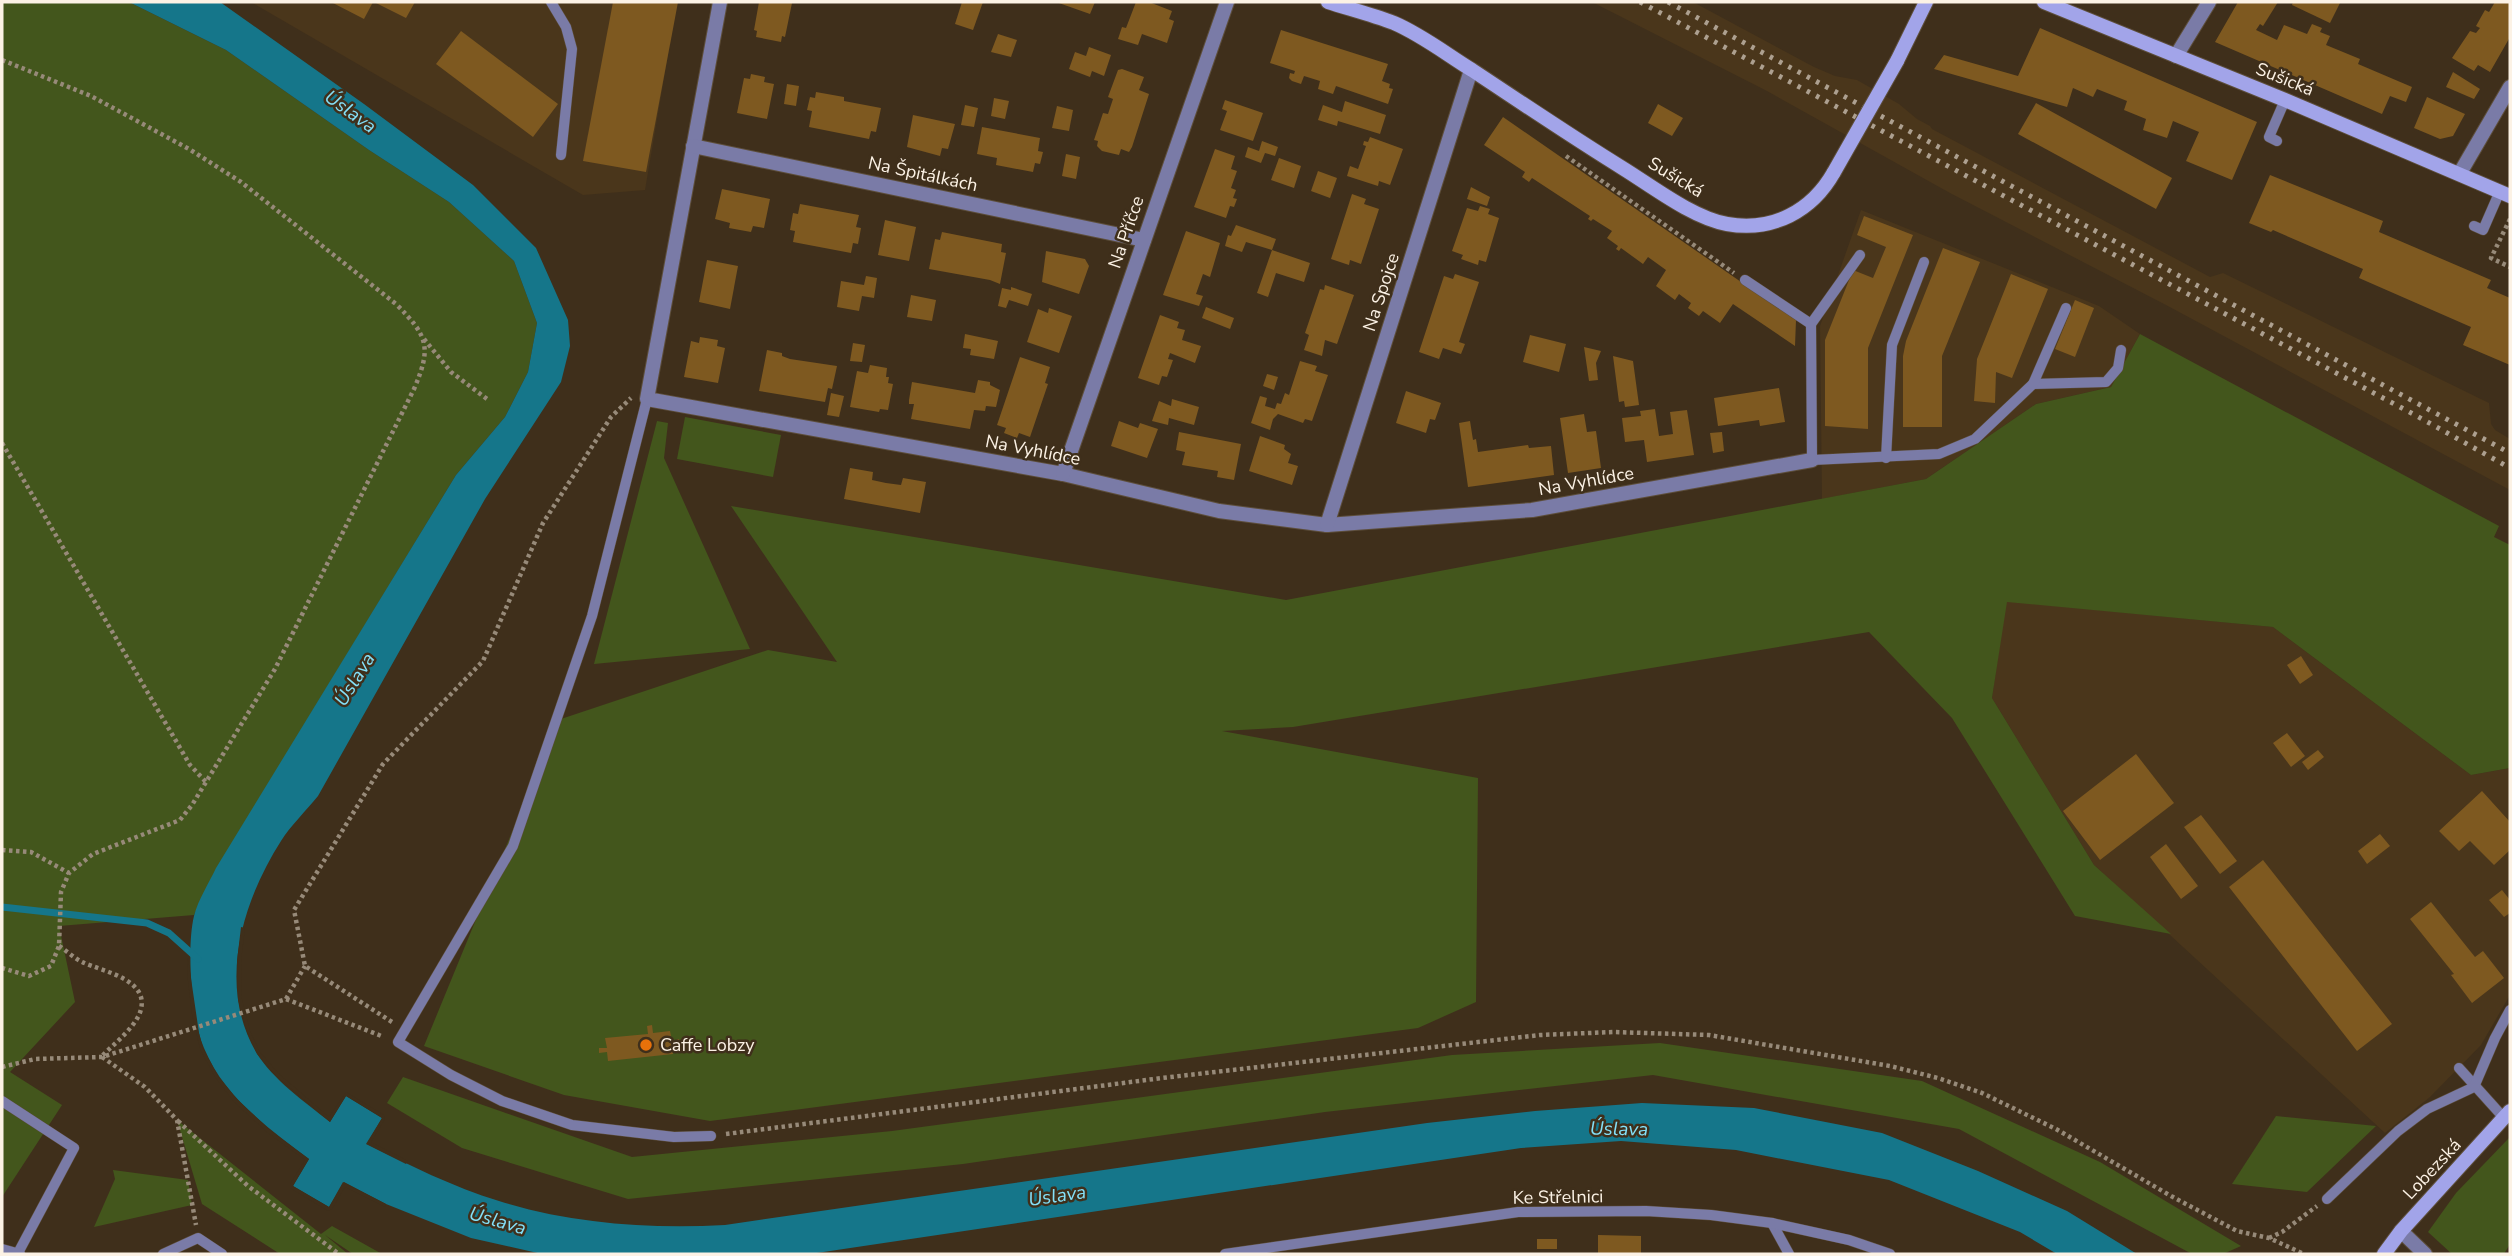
<svg xmlns="http://www.w3.org/2000/svg" width="2512" height="1256" viewBox="0 0 2512 1256" font-family="'Nunito Sans',sans-serif">
<style>
.built{fill:#4a361b}
.green{fill:#43561c}
.water{fill:#15768a}
.pier{fill:#3f2f1b}
.lines{fill:none;stroke-linecap:round;stroke-linejoin:round}
.stream{stroke:#15768a;stroke-width:7}
.building{fill:#7e5920}
.lane-casing{stroke:#5d4e3b;stroke-width:11}
.street-casing{stroke:#5d4e3b;stroke-width:16}
.secondary-casing{stroke:#5d4e3b;stroke-width:16}
.path{stroke:#978a79;stroke-width:4.5;stroke-dasharray:3.5 3.5;stroke-linecap:butt}
.lane{stroke:#7a7ba7;stroke-width:10}
.street{stroke:#7a7ba7;stroke-width:14}
.secondary{stroke:#a2a4e9;stroke-width:14}
.rail{stroke:#ada090;stroke-width:5;stroke-dasharray:3.5 7;stroke-linecap:butt}
.secondary-bridge-casing{stroke:#5d4e3b;stroke-width:16;stroke-linecap:butt}
.secondary-bridge{stroke:#a2a4e9;stroke-width:14}
.food-dot{fill:#e8710a;stroke:#3f2f1b;stroke-width:2.5}
.labels{text-anchor:middle;stroke-width:5;stroke-linejoin:round;paint-order:stroke}
.street-label{font-size:18px;fill:#fcf2e5;stroke:#3f2f1b}
.poi-label{font-size:18px;fill:#fcf2e5;stroke:#3f2f1b;text-anchor:start}
.water-label{font-size:19px;font-style:italic;fill:#84e0f8;stroke:#3f2f1b}
</style>
<rect width="100%" height="100%" fill="#3f2f1b"/>
<g class="built">
<path d="M251,2h426l-32,188 -62,5z"/>
<path d="M1592,2h101l121,65 21,9 22,4 42,24 18,15 13,7 2,3 278,148 13,-4 266,130 2,21 4,6 15,9v51l-344,-185 -216,-112 -183,-102z"/>
<path d="M1861,210l238,96 41,28 -29,53 -75,17 -110,75 -104,20 -2,-173z"/>
<path d="M2006,601l267,26 198,148 39,-7v227l-29,50 -51,52 -45,36 -291,-268 -102,-167z"/>
</g>
<g class="green">
<path d="M2,2h127l97,48 143,100 80,52 65,59 23,62 -9,49 -23,45 -49,58 -239,393 -23,47 -135,11 16,76 -65,70 52,33 -60,92z"/>
<path d="M2140,334l359,192 -5,11 16,8v223l-39,7 -198,-148 -266,-25 -15,96 102,167 77,69 -96,-18 -123,-198 -83,-86 -576,95 -71,4 256,47 -2,224 -58,26 -708,93 -146,-26 -140,-49 134,-326 210,-70 69,12 -106,-156 555,94 640,-121 110,-75 75,-17z"/>
<path d="M685,417l96,18 -8,42 -96,-18z"/>
<path d="M657,421l11,2 -4,35 86,191 -156,15z"/>
<path d="M1660,1043l262,38 178,81 141,84 -18,8h-31l-233,-125 -306,-54 -328,37 -362,52 -335,35 -166,-51 -75,-45 16,-26 229,80 260,-26 560,-76z"/>
<path d="M2276,1116l100,10 -69,66 -75,-8z"/>
<path d="M177,1120l144,114 11,-8 50,28h-29l-28,-19 23,19h-68l-78,-50z"/>
<path d="M2510,1137v107l-6,10h-52l-24,-22 28,-39z"/>
<path d="M113,1170l75,10 4,25 -98,22 21,-48z"/>
</g>
<path class="water" d="M129,2h91l144,102 109,81 63,63 32,72 2,26 -9,36 -76,117 -167,297c-12,15 -27,29 -37,45 -39,61 -64,144 -25,211 17,28 49,50 74,70l16,-26 36,22 -15,26c42,21 86,43 132,57 73,23 151,28 226,24l702,-102 108,-12 107,-8 112,5 128,25 96,38 89,40 70,43h-80l-37,-22 -131,-52 -153,-30 -115,-9 -100,7 -711,106h-268l-71,-16 -85,-34 -42,-22 -15,25 -36,-21 16,-27c-41,-31 -85,-62 -105,-111 -8,-18 -9,-38 -12,-57 -2,-22 -3,-54 2,-75 4,-16 15,-33 22,-48l240,-393 49,-58 23,-45 9,-49 -23,-62 -65,-59 -80,-52 -143,-100z"/>
<g class="pier">
<path d="M241,927l4,1 -4,33 1,38 8,32 10,21 18,21 51,44 17,-25 38,23 1,4 -14,23 37,19 -2,3 -40,-20 16,-26 -36,-22 -16,26 -54,-46 -19,-22 -10,-22 -9,-32 -1,-39z"/>
<path d="M188,958l11,75 4,15 15,28 19,23 33,31 39,29 -16,27 36,21 14,-25 43,22 -1,3 -40,-20 -13,22 -4,2 -38,-23v-4l15,-24 -37,-27 -34,-31 -19,-25 -15,-28 -8,-35 -5,-41z"/>
</g>
<g class="lines">
<path class="stream" d="M2,907l145,16 22,10 29,26"/>
</g>
<g class="building">
<path d="M331,2h42l-9,17z"/>
<path d="M374,2h41l-9,16z"/>
<path d="M613,2h65l-32,170 -63,-11z"/>
<path d="M759,2l33,1 -7,34 -3,-1 -1,6 -25,-5 1,-6 -3,-1z"/>
<path d="M962,2h21l-10,28 -18,-6z"/>
<path d="M1056,2h39l-5,12z"/>
<path d="M1136,2h13l23,9 -3,8 5,2 -7,22 -25,-9 -4,11 -20,-6 4,-12 4,1z"/>
<path d="M2238,2h40l-15,24 -3,-2 -4,6 21,10 7,-15 23,9 5,-10 10,4 -2,4 10,4 -4,9 34,14 -2,5 54,23 -6,15 -16,-6 -8,18 -167,-72z"/>
<path d="M2293,2h44l3,1 -10,20 -38,-18z"/>
<path d="M2495,2h15v35l-20,35 -12,-7 -4,6 -22,-13 18,-27 6,2 4,-5 -4,-2 9,-16 4,2z"/>
<path d="M2040,28l217,94 -25,58 -46,-19 13,-29 -26,-11 -6,17 -24,-8 3,-11 -22,-9 3,-9 -30,-12 -4,8 -20,-9 -6,19 -133,-38 10,-14 74,21z"/>
<path d="M1281,30l107,34 -6,17 8,3 -1,4 4,1 -5,15 -52,-18 -3,8 -15,-5 2,-8 -16,-5 -3,8 -9,-3 -3,-3 1,-5 4,1 1,-3 -25,-8z"/>
<path d="M461,31l97,73 -25,33 -97,-73z"/>
<path d="M998,34l19,6 -6,17 -20,-5z"/>
<path d="M1089,47l22,8 -7,21 -12,-5 -2,6 -21,-8 6,-17 11,4z"/>
<path d="M1122,69l22,8 -5,13 10,4 -17,53 -3,5 -8,-3 -2,6 -17,-4 -5,-5 1,-5 -4,-1 9,-27 5,1 5,-15 -5,-2 10,-27z"/>
<path d="M2453,72l27,17 -6,10 -28,-12z"/>
<path d="M751,74l14,3 -1,5 10,2 -7,35 -30,-6 7,-35 6,1z"/>
<path d="M787,84l12,2 -3,20 -12,-2z"/>
<path d="M816,92l28,5v4l37,7 -5,24 -5,-1 -2,8 -60,-12 3,-16 -5,-1 3,-13 5,1z"/>
<path d="M2427,97l38,17 -12,22 -13,3 -26,-11z"/>
<path d="M994,98l15,3 -4,18 -14,-3z"/>
<path d="M1225,100l38,13 -10,28 -33,-11 7,-19 -5,-2z"/>
<path d="M1345,101l41,14 -6,19 -42,-13 -1,5 -19,-6 5,-15 19,7z"/>
<path d="M2036,103l136,75 -16,31 -138,-75z"/>
<path d="M1658,104l25,14 -11,18 -24,-13z"/>
<path d="M965,105l13,3 -4,19 -13,-2z"/>
<path d="M1057,106l16,4 -4,21 -17,-3z"/>
<path d="M913,115l42,9 -7,25 -6,-1 -2,8 -33,-9z"/>
<path d="M1503,117l293,203 -1,26 -62,-42 -13,19 -17,-12 -4,5 -11,-8 3,-5 -12,-9 -4,6 -19,-14 10,-16 -18,-13 -5,7 -22,-16 -2,3 -3,-2 2,-3 -11,-8 5,-7 -19,-12 -2,2 -3,-2 2,-3 -58,-38 -3,4 -7,-5 3,-5 -41,-27z"/>
<path d="M982,127l58,11 -2,13 5,1 -3,12 -5,-1 -2,9 -37,-7 1,-7 -20,-4z"/>
<path d="M1370,137l33,12 -13,36 -11,-4 -1,5 -31,-10 3,-10 8,3 8,-23 -3,-1 1,-4 4,1z"/>
<path d="M1262,141l16,6 -3,9 -10,-3 -4,10 -16,-6 3,-10 11,4z"/>
<path d="M1215,149l20,7 -4,13 6,2 -6,17 5,2 -3,8 4,1 -3,8 -4,-1 -4,12 -32,-11z"/>
<path d="M1066,154l14,3 -4,22 -14,-3z"/>
<path d="M1279,158l22,8 -7,22 -23,-8z"/>
<path d="M1318,171l19,7 -7,20 -19,-7z"/>
<path d="M2270,175l113,46 -4,11 112,48 -4,8 23,10v67l-47,-20 8,-18 -112,-49 4,-9 -90,-39 -2,2 -22,-9z"/>
<path d="M1471,187l19,10 -3,9 -20,-7z"/>
<path d="M722,189l48,10 -6,29 -11,-2 -2,6 -22,-4 1,-5 -15,-4z"/>
<path d="M1352,194l14,5 -2,5 15,5 -18,55 -11,-4 -1,5 -18,-6z"/>
<path d="M800,204l59,11 -3,12 5,1 -3,16 -5,-1 -2,10 -58,-11 2,-11 -5,-1 3,-17 5,1z"/>
<path d="M1480,206l10,3 -2,5 11,4 -13,44 -7,-2 -1,5 -17,-6 2,-4 -11,-4 15,-43 11,3z"/>
<path d="M1864,216l49,19 -45,113v81l-43,-3v-86l28,-70 20,8 13,-31 -29,-12z"/>
<path d="M885,220l31,7 -7,34 -31,-6z"/>
<path d="M1236,225l40,14 -4,11 -26,-8 -4,10 -17,-6 3,-11 3,1z"/>
<path d="M1186,231l34,12 -10,34 -7,-3 -7,20 7,2 -4,10 -36,-11z"/>
<path d="M942,232l60,12 -1,8 5,1 -6,31 -10,-4 -61,-11 6,-30 5,1z"/>
<path d="M1943,248l37,14 -38,94v71h-39v-71l3,-15z"/>
<path d="M1272,250l38,13 -6,19 -28,-9 -8,24 -11,-4z"/>
<path d="M1046,251l39,8 4,7 -10,28 -37,-12z"/>
<path d="M707,260l31,6 -8,43 -31,-7z"/>
<path d="M1455,274l24,8 -20,60 6,2 -4,10 -18,-6 -4,11 -20,-7 25,-76 9,3z"/>
<path d="M2011,274l37,15 -36,89 -16,-6 -1,31 -21,-2 3,-42z"/>
<path d="M866,276l11,2 -3,20 -12,-2 -3,15 -22,-4 4,-26 23,4z"/>
<path d="M1325,285l29,10 -17,49 -12,-4 -3,16 -18,-6 5,-15 -4,-2 15,-44 4,1z"/>
<path d="M1011,287l21,7 -4,12 -19,-6 -3,8 -8,-2 4,-18 9,2z"/>
<path d="M911,295l25,5 -4,21 -25,-4z"/>
<path d="M2075,300l19,8 -19,49 -20,-8z"/>
<path d="M1206,307l28,11 -4,11 -28,-11z"/>
<path d="M1049,308l23,8 -13,37 -32,-11 11,-33 10,4z"/>
<path d="M1160,315l19,7 -2,6 8,2 -3,10 19,6 -6,17 -25,-10 -2,6 5,1 -6,17 -5,-1 -3,9 -21,-7z"/>
<path d="M965,334l33,7 -4,18 -24,-4 1,-6 -8,-1z"/>
<path d="M1530,335l36,9 -7,28 -36,-10z"/>
<path d="M700,337l18,3 -1,6 8,2 -7,35 -34,-6 7,-36 8,2z"/>
<path d="M853,343l12,2 -3,17 -12,-1z"/>
<path d="M1584,347l17,4 -5,12 2,17 -9,1z"/>
<path d="M767,350l15,3v3l8,3 47,7 -5,23 -4,-1 -3,14 -66,-11z"/>
<path d="M1613,356l20,5 6,44 -14,2 -1,-6 -5,1z"/>
<path d="M1020,357l30,10 -5,16 3,1 -18,53 -11,-4 -2,5 -13,-5 2,-5 -9,-3z"/>
<path d="M1300,361l17,5 -2,5 13,4 -16,46 -7,-2 -2,4 -25,-9 -5,5 -3,11 -19,-7 9,-27 7,2 -2,8 10,3 2,-6 4,1 4,-11 4,2z"/>
<path d="M870,365l17,3 -1,9h3l-1,6 5,1 -5,26 -8,-1 -1,3 -29,-5 7,-36 11,2z"/>
<path d="M1267,374l11,3 -4,13 -11,-4z"/>
<path d="M978,380l12,2v3l10,5 -4,17 -10,-1 -1,5 -11,-1 -4,19 -59,-10 3,-15h-5v-4l3,-18 63,11z"/>
<path d="M1779,388l6,34 -25,4 -1,-6 -41,6 -4,-28z"/>
<path d="M1406,391l35,12 -6,17 -5,-1 -4,14 -30,-10z"/>
<path d="M831,393l13,3 -5,21 -12,-2z"/>
<path d="M1172,399l27,8 -5,18 -25,-7 -1,7 -16,-4 7,-20 12,5z"/>
<path d="M1655,409l4,27 14,-2 -3,-22 17,-2 7,45 -47,7 -3,-22 -19,2 -3,-24 19,-2 -1,-5z"/>
<path d="M1584,414l3,18 9,-1 5,37 -33,5 -8,-55z"/>
<path d="M1119,421l19,7 2,-5 18,6 -11,29 -36,-12z"/>
<path d="M1470,421l3,19 3,-1 2,13 50,-7 1,3 22,-2 3,29 -86,12 -9,-64z"/>
<path d="M1179,432l62,12 -7,36 -17,-3 1,-6 -36,-6 3,-13 -9,-2z"/>
<path d="M1722,432l2,19 -11,2 -3,-20z"/>
<path d="M1260,436l25,9 -1,4 7,5 -3,9 10,3 -6,19 -43,-14z"/>
<path d="M850,468l23,4 -1,8 14,3 15,2 2,-7 23,4 -6,31 -76,-14z"/>
<path d="M2301,656l12,19 -13,9 -13,-19z"/>
<path d="M2287,733l18,23 -14,11 -18,-24z"/>
<path d="M2318,750l6,7 -16,13 -6,-8z"/>
<path d="M2136,754l38,49 -74,57 -37,-49z"/>
<path d="M2482,791l28,31v28l-16,15 -24,-24 -11,10 -20,-20z"/>
<path d="M2201,815l36,46 -17,13 -36,-47z"/>
<path d="M2380,834l10,12 -23,18 -9,-13z"/>
<path d="M2166,844l32,42 -17,13 -31,-42z"/>
<path d="M2263,860l129,164 -35,27 -128,-164z"/>
<path d="M2502,890l8,10v13l-6,4 -15,-17z"/>
<path d="M2431,902l44,55 8,-6 21,27 -32,25 -21,-28 3,-1 -44,-55z"/>
<path d="M652,1025l1,8 17,-2 2,10 7,-2 1,5 -8,1 1,9 -65,7 -1,-9 -8,1v-5h8l-2,-10 43,-4 -1,-8z"/>
<path d="M1598,1235l43,1v18h-43z"/>
<rect x="1537" y="1239" width="20" height="10"/>
</g>
<g class="lines">
<defs>
<g id="lane">
<path d="M551,2l15,25 6,22 -11,106"/>
<path d="M2277,141l-8,-4 16,-37"/>
<path d="M2474,226l9,4 17,-39"/>
<path d="M1860,255l-49,69 1,136 127,-6 36,-15 58,-55 73,-2 12,-14 3,-18"/>
<path d="M1745,280l66,44"/>
<path d="M2033,384l33,-76"/>
<path d="M647,399l-55,217 -79,230 -115,196 53,33 51,26 70,24 102,12 37,-1"/>
<path d="M1886,458l6,-113 32,-83"/>
<path d="M2459,1068l45,50"/>
<path d="M2,1101l72,47 -56,105"/>
<path d="M2327,1199l71,-68 29,-22 47,-22 21,-49 15,-28"/>
<path d="M1772,1223l17,31"/>
<path d="M2,1249l18,5"/>
<path d="M163,1254l35,-16 24,16"/>
<path d="M1225,1254l293,-42 128,-1 65,4 61,8 77,17 41,14"/>
</g>
<g id="street">
<path d="M720,2l-73,397 416,75 156,37 108,14 205,-15 280,-50"/>
<path d="M2176,56l33,-54"/>
<path d="M693,146l451,94"/>
<path d="M2460,173l50,-86"/>
<path d="M1063,474l164,-472"/>
<path d="M1327,525l144,-455"/>
<path d="M2401,1231l24,23"/>
</g>
<g id="secondary">
<path d="M1328,2c22,7 45,13 66,21 28,12 52,31 78,47 50,33 100,67 152,99 29,18 69,49 103,55 46,8 85,-13 107,-52"/>
<path d="M2044,2l241,98 225,96"/>
<path d="M1897,61l29,-59"/>
<path d="M2384,1254l17,-23 109,-120"/>
</g>
</defs>
<use href="#lane" class="lane-casing"/>
<use href="#street" class="street-casing"/>
<use href="#secondary" class="secondary-casing"/>
<g class="path">
<path d="M2,60l89,36 98,53 52,33 155,122c32,32 36,43 18,85l-139,280 -83,136 -12,15 -87,34 -24,19 -8,19 -2,54 -8,20 -22,10 -27,-8"/>
<path d="M1566,156l168,117"/>
<path d="M2510,219l-19,39 19,9"/>
<path d="M424,339l27,33 36,27"/>
<path d="M2,443l188,322 16,17"/>
<path d="M2,850l29,2 38,21"/>
<path d="M59,946c8,5 15,12 23,16 22,10 72,18 57,53 -8,16 -25,29 -37,41"/>
<path d="M286,999l19,-33"/>
<path d="M392,1022l-87,-56 -11,-56 89,-146 100,-103 60,-138 68,-106 20,-19"/>
<path d="M102,1057l43,30 32,33 19,105"/>
<path d="M2,1067l33,-8 67,-2 184,-58 98,38"/>
<path d="M178,1121l70,65 91,68"/>
<path d="M726,1134l436,-56 378,-43 73,-3 96,3 181,31 48,12 44,15 74,36 115,67 66,35 32,7 35,16"/>
<path d="M2269,1238l13,-6 35,-26"/>
</g>
<use href="#lane" class="lane"/>
<use href="#street" class="street"/>
<use href="#secondary" class="secondary"/>
<g class="rail">
<path d="M1640,2l775,413 95,53"/>
<path d="M1668,2l842,451"/>
</g>
<defs>
<path id="secondary-bridge" d="M1834,172l63,-111"/>
</defs>
<use href="#secondary-bridge" class="secondary-bridge-casing"/>
<use href="#secondary-bridge" class="secondary-bridge"/>
</g>
<circle class="food-dot" cx="646" cy="1045" r="7"/>
<g class="labels">
<g class="street-label">
<text transform="translate(2285 79) rotate(22)" y="6">Sušická</text>
<text transform="translate(923 174) rotate(12)" y="6">Na Špitálkách</text>
<text transform="translate(1676 177) rotate(31)" y="6">Sušická</text>
<text transform="translate(1126 232) rotate(-71)" y="6">Na Příčce</text>
<text transform="translate(1381 292) rotate(-72)" y="6">Na Spojce</text>
<text transform="translate(1033 450) rotate(11)" y="6">Na Vyhlídce</text>
<text transform="translate(1586 481) rotate(-10)" y="6">Na Vyhlídce</text>
<text transform="translate(2432 1169) rotate(-47)" y="6">Lobezská</text>
<text transform="translate(1558 1197) rotate(-1)" y="6">Ke Střelnici</text>
</g>
<g class="poi-label">
<text x="660" y="1051">Caffe Lobzy</text>
</g>
<g class="water-label">
<text transform="translate(351 111) rotate(36)" y="7">Úslava</text>
<text transform="translate(354 679) rotate(-58)" y="7">Úslava</text>
<text transform="translate(1619 1128) rotate(1)" y="7">Úslava</text>
<text transform="translate(1057 1195) rotate(-8)" y="7">Úslava</text>
<text transform="translate(498 1220) rotate(16)" y="7">Úslava</text>
</g>
</g>
<rect width="2512" height="1256" fill="none" stroke="#fcf2e5" stroke-width="7"/>
</svg>
